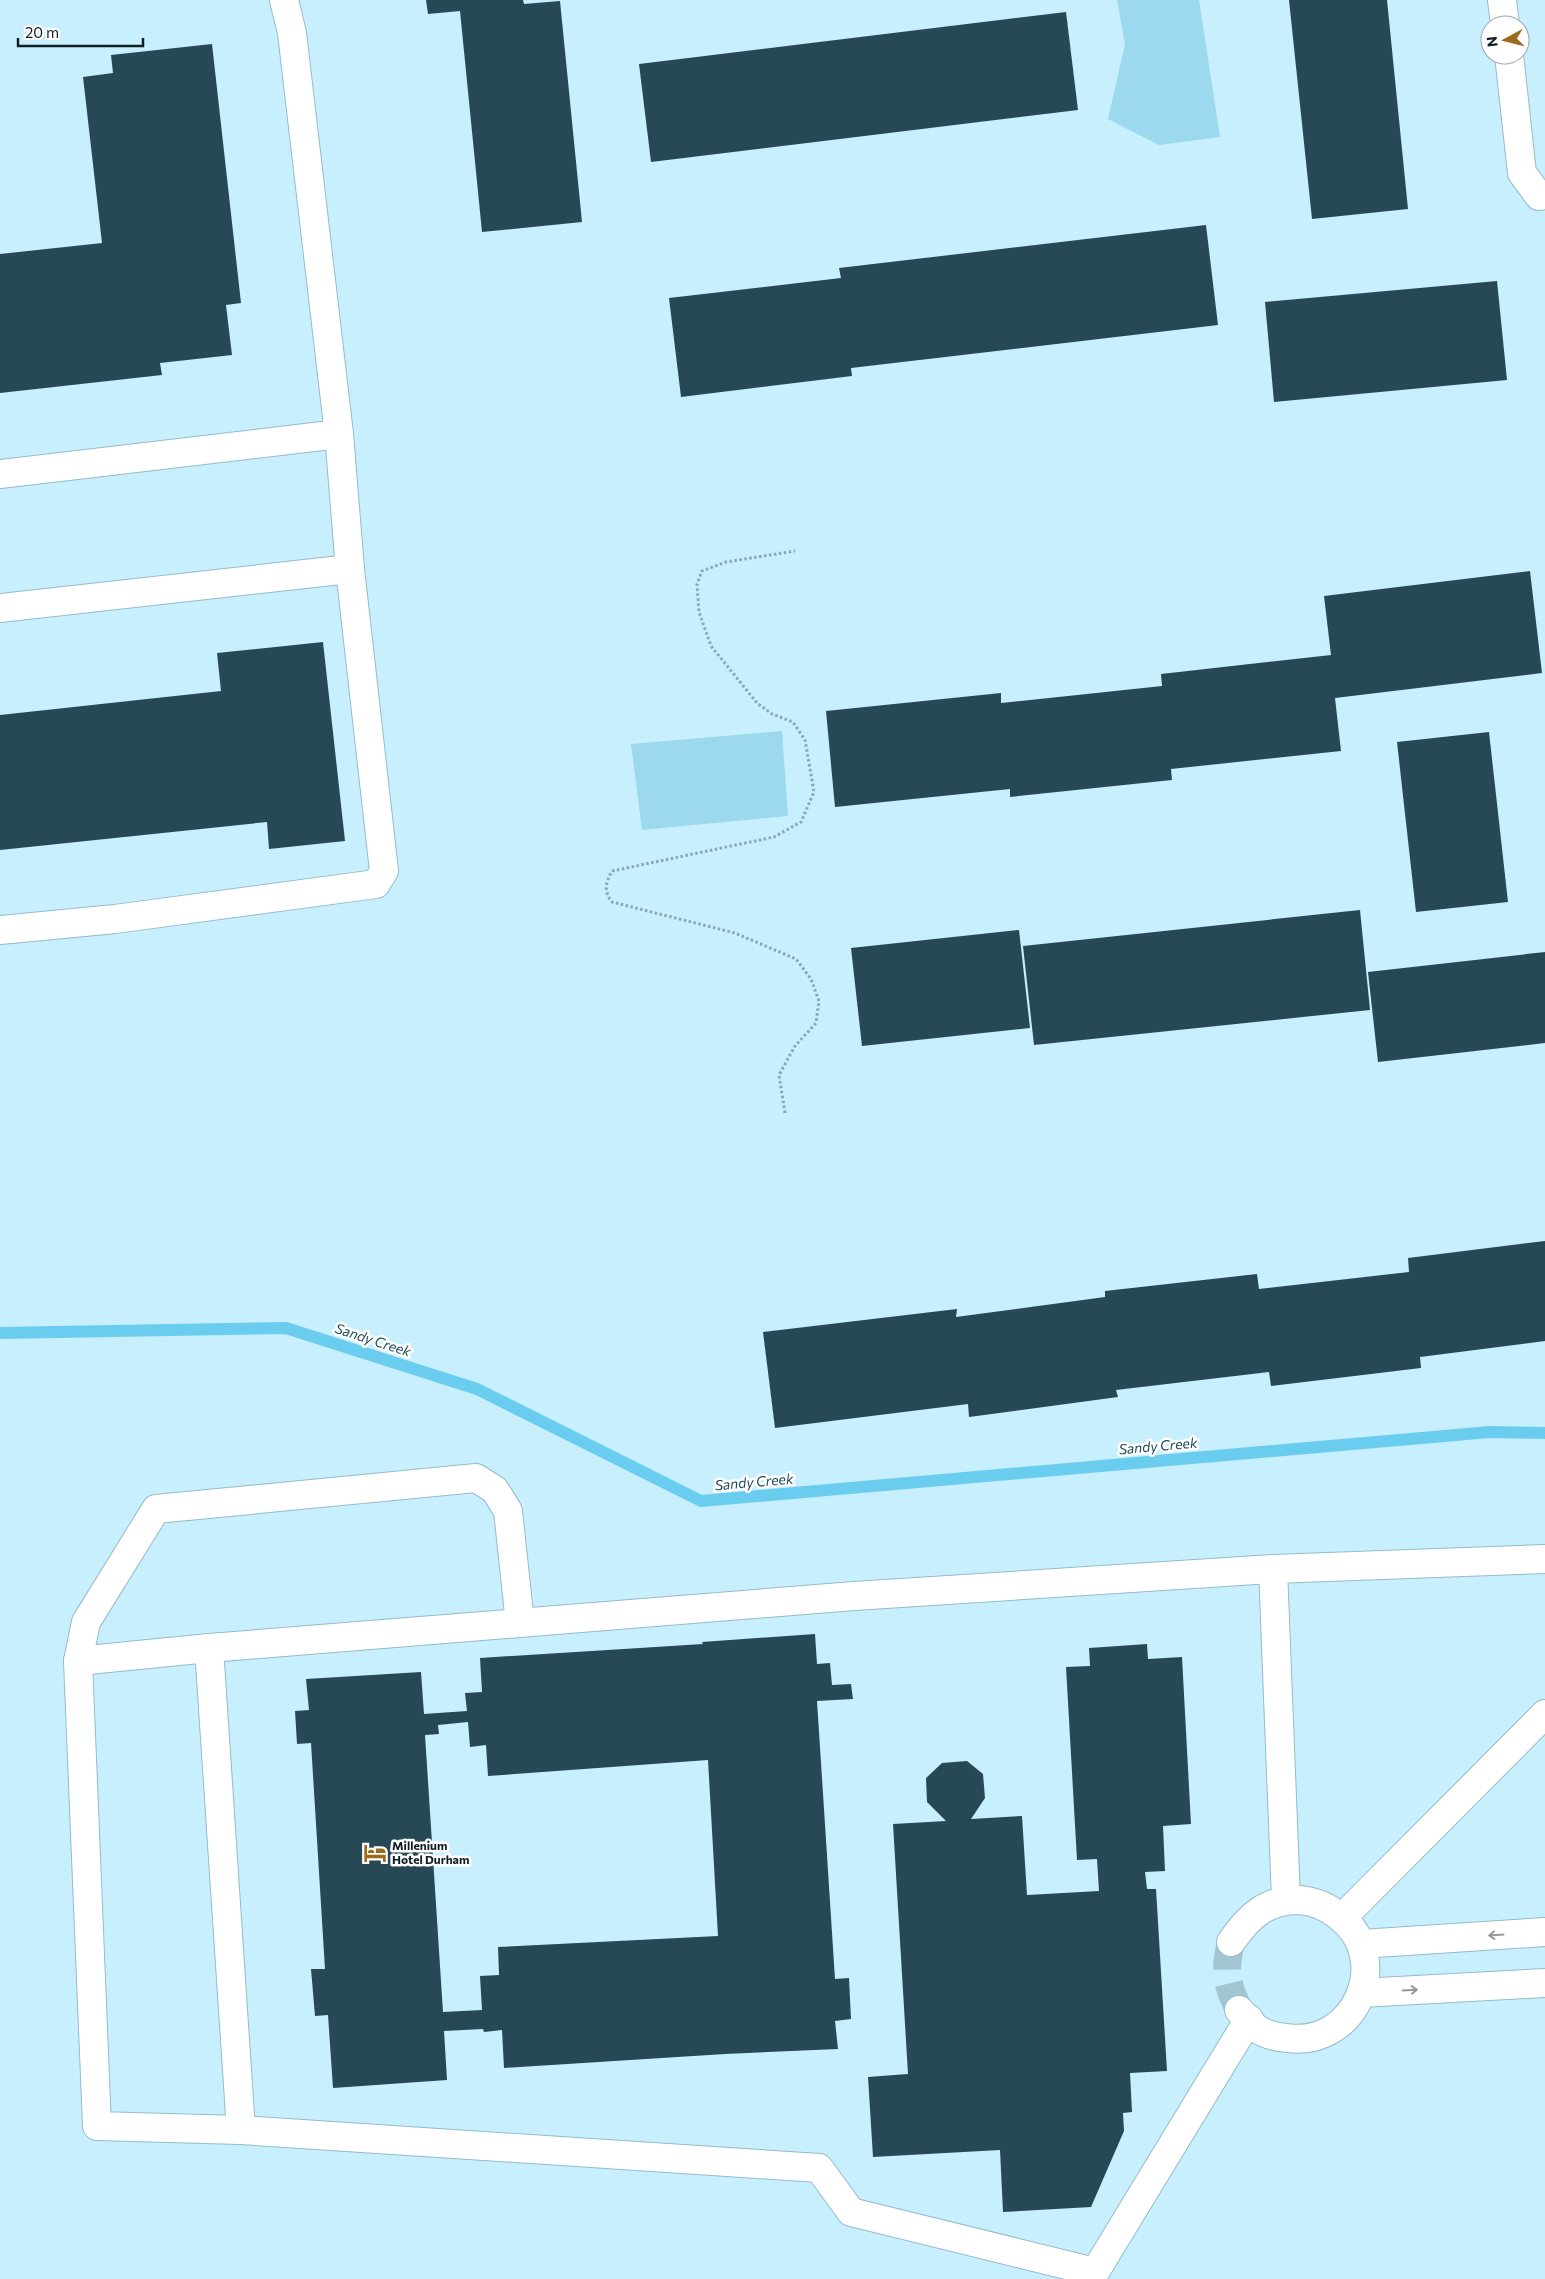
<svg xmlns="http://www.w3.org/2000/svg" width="1545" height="2279" viewBox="0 0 1545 2279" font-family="Commissioner,sans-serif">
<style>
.green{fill:#9cd8ee}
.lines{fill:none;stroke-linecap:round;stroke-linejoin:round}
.stream{stroke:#6acdef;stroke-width:12}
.building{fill:#274955;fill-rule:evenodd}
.minor-tunnel{stroke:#a3c5d2;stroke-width:28;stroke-dasharray:28 14;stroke-linecap:butt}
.minor-casing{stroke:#96bbc9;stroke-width:30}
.path{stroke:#88a7b2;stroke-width:3;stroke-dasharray:2.5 2.5;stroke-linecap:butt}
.minor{stroke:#fff;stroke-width:28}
.oneway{stroke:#939a9c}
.labels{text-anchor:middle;stroke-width:5;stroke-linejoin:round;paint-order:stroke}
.poi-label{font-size:12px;font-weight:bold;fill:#101e24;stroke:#fff;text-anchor:start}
.water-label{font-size:14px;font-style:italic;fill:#204b5a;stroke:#fff}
</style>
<rect width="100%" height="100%" fill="#c8effd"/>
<g class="green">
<path d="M1117,0h82l21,137 -61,8 -51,-26 17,-75z"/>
<path d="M782,731l6,85 -146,14 -11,-86z"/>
</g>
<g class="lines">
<path class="stream" d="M0,1333l286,-5 191,61 224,112 789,-69 55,1"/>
</g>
<g class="building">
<path d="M426,0h97l1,4 36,-3 22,221 -100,10 -22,-221 -32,3z"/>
<path d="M1289,0h98l21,209 -96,10z"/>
<path d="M1066,12l12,98 -427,52 -12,-98z"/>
<path d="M212,44l29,259 -15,2 6,50 -72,8 2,12 -162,18v-139l102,-11 -19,-166 30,-4 -2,-18z"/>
<path d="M1206,225l12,100 -367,43 1,8 -171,21 -12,-99 172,-20 -2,-10z"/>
<path d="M1497,281l10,99 -233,22 -9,-100z"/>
<path d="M1530,571l12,102 -207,25 6,53 -170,18 1,11 -162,17v-8l-175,18 -9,-96 175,-18v10l161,-17 -1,-12 170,-19 -7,-59z"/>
<path d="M323,642l22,199 -76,8 -2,-27 -267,28v-135l221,-24 -4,-38z"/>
<path d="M1489,732l19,170 -92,10 -19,-170z"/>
<path d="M1360,910l10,100 -336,35 -11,-99z"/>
<path d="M1019,930l11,98 -168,18 -11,-98z"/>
<path d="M1545,952v91l-167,19 -10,-90z"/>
<path d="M1545,1241v100l-125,16 1,11 -150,18 -2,-14 -153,18 2,7 -149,20 -1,-13 -193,24 -12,-96 194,-23 -1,8 149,-20v-6l152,-17 2,15 150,-17 -1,-14z"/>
<path d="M815,1634l2,30 13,-1 2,22 19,-1 2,15 -36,2 18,278 14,-1 2,41 -16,2 3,28 -113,5 -221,14 -2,-38 -18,2 -1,-3 -39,2 3,49 -114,8 -5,-73 -13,1 -4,-47h14l-14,-226 -14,1 -2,-33 14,-1 -3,-31 115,-7 3,42 43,-3 -2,-18 17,-1 -2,-34 223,-14 -1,-2zM468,1722l2,25 16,-2 2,31 220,-16 10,176 -220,11 1,28 -19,1 2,34 -39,2 -18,-277 14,-1 -1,-9z"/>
<path d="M1147,1644l1,15 34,-2 9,167 -28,2 2,45 -20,1 2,17h9l11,182 -37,2 2,39 -9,1 1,18 -33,76 -88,5 -3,-62 -127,7 -5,-80 40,-3 -15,-250 53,-3 -19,-19 -1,-24 16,-15 25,-2 16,13 2,24 -14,21 51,-3 5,79 72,-4 -2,-32 -20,1 -11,-193 24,-1 -1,-18z"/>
</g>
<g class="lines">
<path class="minor-tunnel" d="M1231,1942c-7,30 -5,40 8,68"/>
<defs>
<g id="minor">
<path d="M1502,0l3,25"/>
<path d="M1509,55l13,118 17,23 6,-1"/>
<path d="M0,474l339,-40"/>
<path d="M0,608l350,-39"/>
<path d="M0,930l115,-11 261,-35 8,-13 -34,-302 -11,-135 -47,-401 -8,-33"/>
<path d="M1273,1569l13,331"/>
<path d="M78,1661l131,-13"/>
<path d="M1342,1918l203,-204"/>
<path d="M1231,1942c18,-26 35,-42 68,-42 15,1 29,7 41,17 54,43 15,131 -53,121 -11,-1 -24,-4 -32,-11 -6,-5 -11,-12 -16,-17"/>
<path d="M1361,1944l184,-12"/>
<path d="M1361,1993l184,-10"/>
<path d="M1249,2019l-154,253 -244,-60 -32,-44 -578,-38 -32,-482 645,-52 419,-27 272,-10"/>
<path d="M241,2130l-144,-4 -19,-465 8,-39 70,-113 320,-31 19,12 13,21 12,112"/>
</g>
</defs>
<use href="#minor" class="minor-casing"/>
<path class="path" d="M785,1113l-6,-38 16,-29 21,-23 3,-22 -8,-22 -15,-20 -61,-26 -123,-31c-9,-11 -6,-20 0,-31l162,-34 27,-15 13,-30 -9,-52 -12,-18 -21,-8 -15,-11 -46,-57 -12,-34 -2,-28 5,-13 24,-9 69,-11"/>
<use href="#minor" class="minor"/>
</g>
<defs><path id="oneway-shaft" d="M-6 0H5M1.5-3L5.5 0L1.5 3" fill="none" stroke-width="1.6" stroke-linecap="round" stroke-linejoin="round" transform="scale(1.25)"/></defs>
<g class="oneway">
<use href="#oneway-shaft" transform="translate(1496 1935) rotate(176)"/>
<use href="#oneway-shaft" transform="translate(1410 1990) rotate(-3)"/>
</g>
<defs>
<symbol id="hotel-bare" viewBox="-9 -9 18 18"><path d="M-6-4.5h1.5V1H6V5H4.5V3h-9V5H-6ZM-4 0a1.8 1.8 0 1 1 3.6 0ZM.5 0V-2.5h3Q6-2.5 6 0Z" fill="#9c6b1f" stroke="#fff" stroke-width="2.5" paint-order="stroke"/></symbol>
</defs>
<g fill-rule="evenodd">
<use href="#hotel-bare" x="359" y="1837" width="32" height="32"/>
</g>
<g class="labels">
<g class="poi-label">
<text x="392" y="1850">Millenium<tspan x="392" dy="14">Hotel Durham</tspan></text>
</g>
<g class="water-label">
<text transform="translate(373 1340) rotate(18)" y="5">Sandy Creek</text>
<text transform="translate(1158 1446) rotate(-5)" y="5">Sandy Creek</text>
<text transform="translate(754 1482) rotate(-5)" y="5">Sandy Creek</text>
</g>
</g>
<g transform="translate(1505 40) rotate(263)"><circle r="24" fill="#ffffff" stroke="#9fa5a7"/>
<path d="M0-4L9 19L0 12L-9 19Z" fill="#9c6b1f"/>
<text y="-8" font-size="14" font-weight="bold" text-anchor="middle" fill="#101e24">N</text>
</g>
<path d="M18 38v8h125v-8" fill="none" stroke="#101e24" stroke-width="2.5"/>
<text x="25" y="38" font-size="15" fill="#101e24" stroke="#ffffff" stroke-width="4" paint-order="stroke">20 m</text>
</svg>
